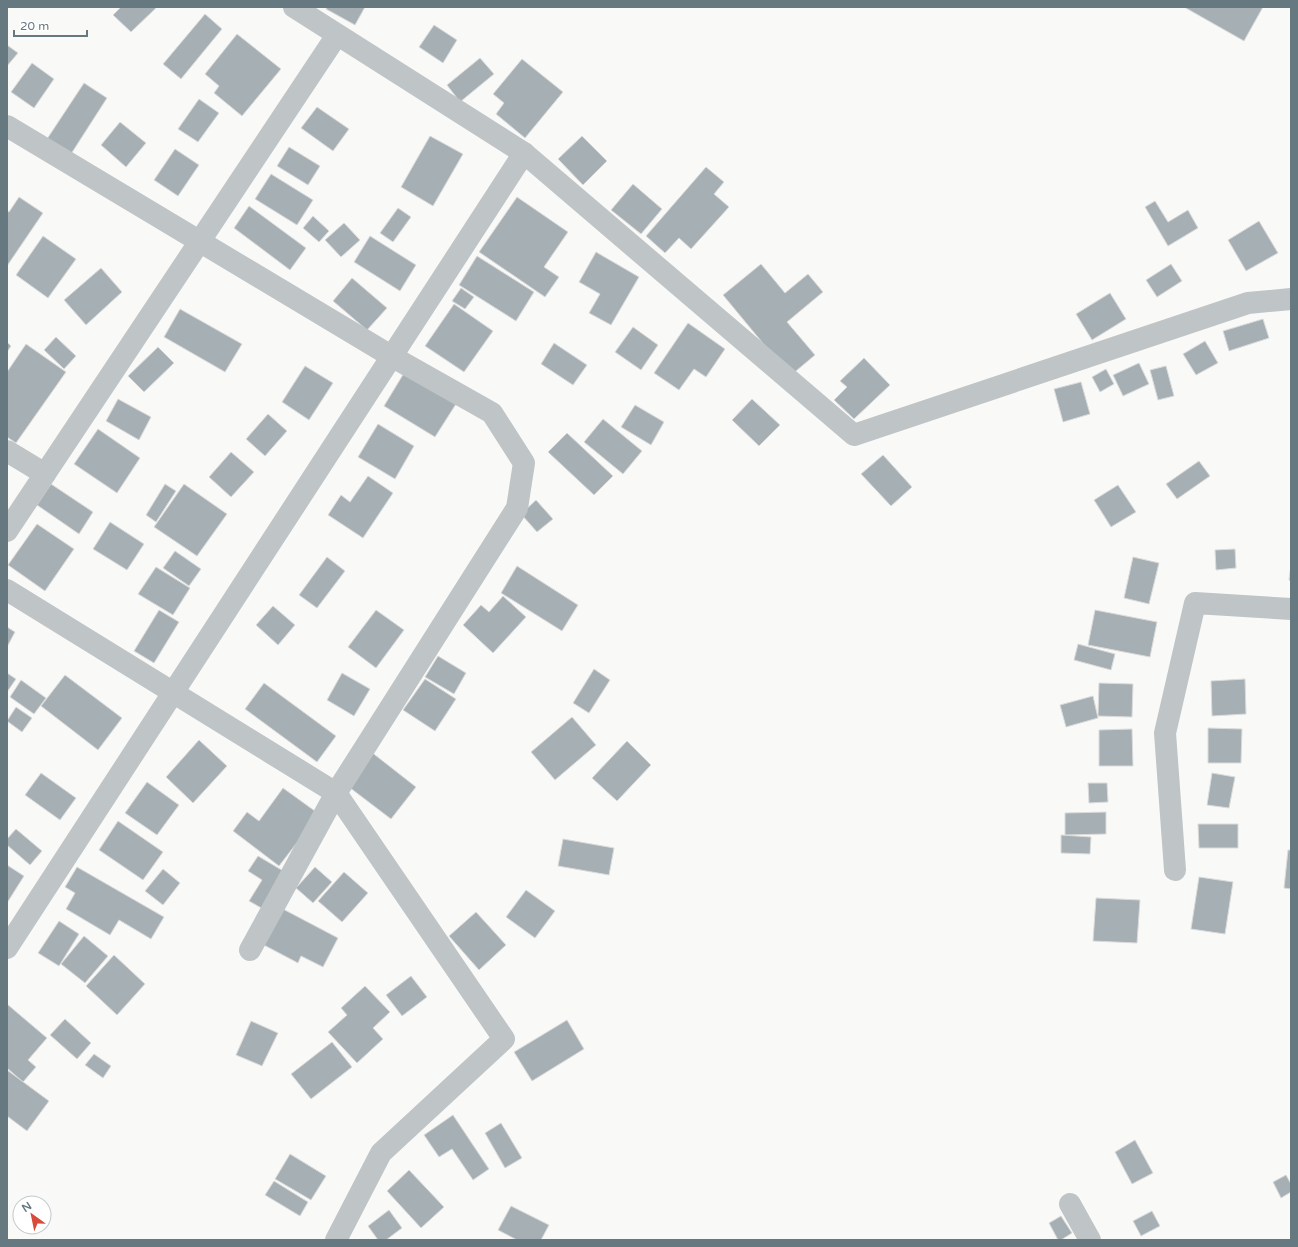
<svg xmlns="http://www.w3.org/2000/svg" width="1298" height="1247" viewBox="0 0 1298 1247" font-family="'Varela Round',sans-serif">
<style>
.building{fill:#a6b0b4;stroke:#dbdbda}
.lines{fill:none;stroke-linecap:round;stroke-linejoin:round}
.minor{stroke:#bfc4c7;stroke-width:22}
</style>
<rect width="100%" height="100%" fill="#f9f9f8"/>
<g class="building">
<path d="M121,7h36l-26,25 -18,-17z"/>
<path d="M327,7h38l-10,18 -29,-16z"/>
<path d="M1184,7h79l-19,34z"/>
<path d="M205,14l17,15 -41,50 -18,-15z"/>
<path d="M434,25l23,15 -14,23 -24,-16z"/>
<path d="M237,34l44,35 -39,47 -28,-23 5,-7 -14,-12z"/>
<path d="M7,45l11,8 -11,13z"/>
<path d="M480,58l14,16 -34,28 -13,-17z"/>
<path d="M522,59l41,33 -38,46 -29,-24 8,-11 -11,-9z"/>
<path d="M32,63l22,16 -20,29 -23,-16z"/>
<path d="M84,83l23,15 -36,56 -24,-15z"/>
<path d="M199,99l20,14 -21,29 -20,-13z"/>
<path d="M317,107l32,22 -16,22 -32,-23z"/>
<path d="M120,122l26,21 -20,24 -25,-22z"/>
<path d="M430,136l33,18 -30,52 -32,-19z"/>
<path d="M582,136l25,25 -24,24 -25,-26z"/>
<path d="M289,147l31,19 -12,19 -31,-19z"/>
<path d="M175,149l24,16 -21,31 -24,-16z"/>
<path d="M706,167l18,15 -10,12 15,13 -38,42 -12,-11 -14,15 -19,-17z"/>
<path d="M271,174l42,26 -16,25 -42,-26z"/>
<path d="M633,184l29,25 -21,25 -30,-24z"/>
<path d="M19,197l24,16 -36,53v-55l2,1z"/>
<path d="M517,197l51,35 -24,35 15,10 -14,20 -66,-45z"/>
<path d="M1155,201l13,21 20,-12 10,18 -30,18 -23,-39z"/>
<path d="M249,206l57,42 -16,22 -56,-42z"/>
<path d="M398,208l13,9 -18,25 -13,-9z"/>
<path d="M313,216l16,15 -10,11 -16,-14z"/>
<path d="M1259,221l19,32 -32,18 -18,-31z"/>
<path d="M344,223l16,17 -19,17 -16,-17z"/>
<path d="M43,236l33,23 -28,39 -32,-23z"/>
<path d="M370,236l46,29 -16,26 -46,-29z"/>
<path d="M596,252l43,25 -28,48 -22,-12 11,-19 -21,-12z"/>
<path d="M477,256l57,36 -18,29 -57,-36z"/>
<path d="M761,264l24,29 23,-19 15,18 -36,30 28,33 -25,21 -67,-81z"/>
<path d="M1171,264l11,17 -25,16 -11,-17z"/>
<path d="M101,268l21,24 -36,33 -22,-25z"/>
<path d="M352,278l35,30 -20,22 -34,-29z"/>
<path d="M461,288l13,9 -9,12 -13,-8z"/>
<path d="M1110,293l16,26 -34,21 -16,-26z"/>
<path d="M454,304l39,27 -29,41 -39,-26z"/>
<path d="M180,309l62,35 -17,28 -61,-35z"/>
<path d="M1263,319l6,19 -40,13 -6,-20z"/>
<path d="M688,323l37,26 -19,28 -12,-8 -15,21 -25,-17z"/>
<path d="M633,327l25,18 -17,25 -26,-18z"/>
<path d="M56,337l20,19 -12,13 -20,-19z"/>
<path d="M1205,341l13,22 -22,12 -13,-21z"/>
<path d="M7,342l4,4 -4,6z"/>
<path d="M554,343l33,22 -14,20 -32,-21z"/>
<path d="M26,344l40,28 -50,71 -9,-6v-65z"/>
<path d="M158,347l16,16 -30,29 -16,-16z"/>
<path d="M864,358l26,27 -36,34 -20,-19 13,-13 -7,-6z"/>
<path d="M1139,363l10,21 -26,12 -10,-21z"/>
<path d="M305,366l28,17 -24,37 -27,-18z"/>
<path d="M1166,366l8,30 -16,4 -8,-30z"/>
<path d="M1106,369l8,15 -14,8 -8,-15z"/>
<path d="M404,373l52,31 -21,33 -51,-31z"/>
<path d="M1081,382l9,32 -27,8 -9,-33z"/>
<path d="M118,399l33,18 -12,23 -33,-19z"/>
<path d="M752,399l28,26 -21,21 -27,-26z"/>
<path d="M635,405l29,17 -13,23 -30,-18z"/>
<path d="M268,414l19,17 -22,25 -19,-17z"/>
<path d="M603,419l39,32 -19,23 -39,-32z"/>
<path d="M378,424l36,22 -19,33 -37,-22z"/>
<path d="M98,429l42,29 -23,35 -43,-29z"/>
<path d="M567,433l46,43 -19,19 -46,-43z"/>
<path d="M231,452l23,20 -23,25 -22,-20z"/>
<path d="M883,455l29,32 -21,19 -30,-32z"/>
<path d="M1199,461l11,15 -33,23 -11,-15z"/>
<path d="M368,476l25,17 -30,45 -35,-23 13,-20 9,7z"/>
<path d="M51,484l42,28 -14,22 -42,-29z"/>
<path d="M165,484l11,7 -20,31 -10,-7z"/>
<path d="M184,484l43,30 -30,42 -43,-29z"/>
<path d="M1118,485l18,27 -25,15 -17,-27z"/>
<path d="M536,500l17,19 -16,13 -16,-18z"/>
<path d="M110,522l34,22 -17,26 -34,-21z"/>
<path d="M37,524l37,25 -29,42 -37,-26z"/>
<path d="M1235,549l1,19 -20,2 -1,-20z"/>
<path d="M175,551l26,18 -12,17 -26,-18z"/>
<path d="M327,557l18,14 -28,37 -18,-13z"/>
<path d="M1133,557l26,6 -10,41 -25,-6z"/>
<path d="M1291,565v16l-2,-1z"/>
<path d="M517,566l61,39 -16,26 -61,-38z"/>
<path d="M156,567l34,21 -17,27 -35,-21z"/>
<path d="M503,596l23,21 -33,36 -30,-28 18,-20 8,7z"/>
<path d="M273,606l22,19 -17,20 -22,-20z"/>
<path d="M159,610l20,12 -25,41 -20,-12z"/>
<path d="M376,610l28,20 -28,38 -28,-21z"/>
<path d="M1095,610l62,12 -7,35 -62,-12z"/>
<path d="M7,627l8,5 -8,15z"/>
<path d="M1078,644l37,10 -4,16 -37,-10z"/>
<path d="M438,656l28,17 -12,21 -29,-17z"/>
<path d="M594,669l16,11 -21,33 -16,-10z"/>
<path d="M7,673l9,6 -9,13z"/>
<path d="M342,673l28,16 -16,27 -27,-16z"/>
<path d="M65,675l57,43 -24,32 -57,-44z"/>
<path d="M425,679l31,20 -21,32 -32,-21z"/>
<path d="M1245,679l1,35 -34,2 -1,-35z"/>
<path d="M21,680l25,18 -12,16 -24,-17z"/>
<path d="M264,683l72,53 -19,26 -72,-53z"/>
<path d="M1099,683l34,1 -1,33 -34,-1z"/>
<path d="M1093,696l5,22 -32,9 -6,-22z"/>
<path d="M16,707l16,11 -10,14 -15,-11z"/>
<path d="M572,717l24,28 -41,35 -24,-28z"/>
<path d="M1208,728l34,1 -1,34h-33z"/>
<path d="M1132,729l1,37h-34v-36z"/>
<path d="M199,740l28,26 -34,37 -27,-26z"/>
<path d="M627,741l24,24 -34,36 -25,-23z"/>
<path d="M370,751l46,36 -25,32 -46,-35z"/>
<path d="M41,773l35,25 -16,22 -35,-25z"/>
<path d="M1212,773l23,4 -6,31 -22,-3z"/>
<path d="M147,782l32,23 -22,30 -32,-22z"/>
<path d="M1088,783h19l1,19 -19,1z"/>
<path d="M283,788l36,26 -40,52 -46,-35 14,-19 12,9z"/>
<path d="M1106,812v22l-41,1v-22z"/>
<path d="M118,821l45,31 -20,28 -44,-30z"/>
<path d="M1198,824h40v24h-39z"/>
<path d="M16,829l26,22 -12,14 -23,-20v-6z"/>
<path d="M1061,835l30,2 -1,17 -29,-1z"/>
<path d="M563,839l51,9 -5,27 -51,-9z"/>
<path d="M1288,850h3v39l-7,-1z"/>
<path d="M258,856l27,16 -22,37 -14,-8 13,-21 -14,-9z"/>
<path d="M7,865l17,11 -17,27z"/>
<path d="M77,867l87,50 -13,22 -32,-19 -9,15 -44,-26 9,-16 -10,-6z"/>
<path d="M315,867l17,15 -19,21 -17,-15z"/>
<path d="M163,869l17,14 -17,22 -18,-14z"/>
<path d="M344,872l24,21 -26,29 -24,-21z"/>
<path d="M1199,877l34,5 -8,52 -34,-5z"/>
<path d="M526,890l29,21 -20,27 -29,-21z"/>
<path d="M1096,898l44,2 -3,43 -44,-2z"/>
<path d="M281,908l57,30 -15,29 -22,-11 -3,7 -36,-19z"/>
<path d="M476,912l30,33 -27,25 -30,-34z"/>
<path d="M59,921l20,13 -20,32 -21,-13z"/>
<path d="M84,936l24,20 -23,27 -24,-19z"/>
<path d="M114,955l31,29 -28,31 -31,-29z"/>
<path d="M411,976l16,21 -25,19 -16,-21z"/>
<path d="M365,986l25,26 -17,16 10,11 -26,24 -29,-31 19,-17 -6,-7z"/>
<path d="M7,1004l40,34 -19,22 8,7 -13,15 -16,-14z"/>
<path d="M65,1019l26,24 -14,16 -27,-24z"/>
<path d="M567,1020l17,29 -52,32 -18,-29z"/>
<path d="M251,1021l27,12 -16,33 -26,-11z"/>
<path d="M332,1042l20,25 -41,32 -20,-25z"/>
<path d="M94,1054l17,12 -8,12 -18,-13z"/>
<path d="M7,1070l42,31 -22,30 -20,-15z"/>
<path d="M453,1115l36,54 -16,11 -21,-31 -13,8 -15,-22z"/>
<path d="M501,1123l21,35 -17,10 -20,-35z"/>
<path d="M1135,1140l18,33 -21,11 -17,-32z"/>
<path d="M290,1154l36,22 -15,24 -36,-21z"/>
<path d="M409,1170l35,37 -23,21 -34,-37z"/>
<path d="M1286,1175l5,9v8l-10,6 -8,-16z"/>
<path d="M274,1181l34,21 -8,14 -35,-21z"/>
<path d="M511,1206l38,19 -8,15h-24l-19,-10z"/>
<path d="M389,1210l13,18 -16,12h-8l-10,-14z"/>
<path d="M1152,1211l8,15 -19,10 -8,-15z"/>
<path d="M1061,1216l11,17 -11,7h-3l-9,-17z"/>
</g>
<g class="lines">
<g class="minor">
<path d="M294,7l230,146 330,282 394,-132 43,-4"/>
<path d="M7,126l384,230 101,57 32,50 -7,45 -181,285 -86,157"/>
<path d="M7,451l38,23"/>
<path d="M7,531l330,-496"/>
<path d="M7,590l329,203 168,246 -123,114 -45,87"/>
<path d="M1175,870l-10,-137 30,-130 96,6"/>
<path d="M7,948l517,-795"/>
<path d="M1070,1204l20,36"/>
</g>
</g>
<rect width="1298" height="1247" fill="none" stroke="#667880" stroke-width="16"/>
<g transform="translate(32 1215) rotate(327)"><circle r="19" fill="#ffffff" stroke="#c2c9cc"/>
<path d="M0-3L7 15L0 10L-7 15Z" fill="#d74b3b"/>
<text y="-6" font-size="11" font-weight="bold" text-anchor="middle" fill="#667880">N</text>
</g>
<path d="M14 30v6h73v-6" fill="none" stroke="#667880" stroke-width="2"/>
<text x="20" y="30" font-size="12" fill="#667880" stroke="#ffffff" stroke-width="3" paint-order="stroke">20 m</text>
</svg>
